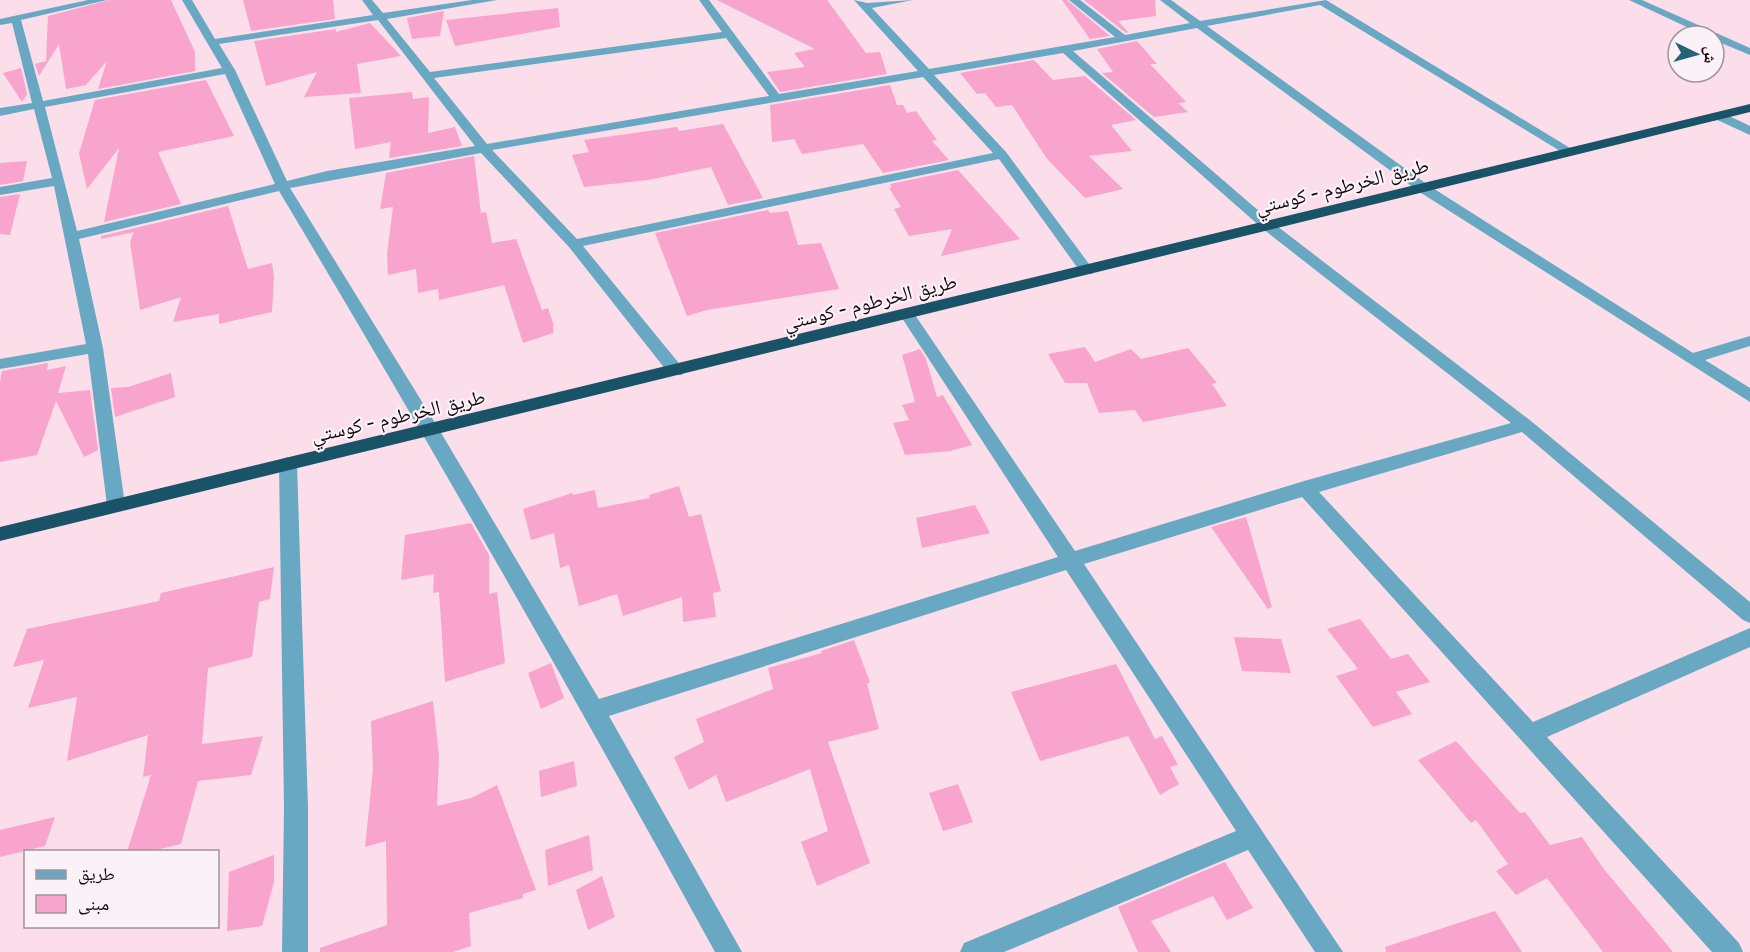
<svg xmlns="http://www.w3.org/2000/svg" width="1750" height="952" viewBox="0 0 1750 952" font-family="'Golos Text','Noto Naskh Arabic',sans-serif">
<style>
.building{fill:#f8a4cc}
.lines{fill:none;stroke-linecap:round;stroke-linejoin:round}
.minor{fill:#68a8c2;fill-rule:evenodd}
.highway{fill:#195368;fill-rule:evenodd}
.labels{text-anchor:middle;stroke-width:4.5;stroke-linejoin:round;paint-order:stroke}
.street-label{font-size:20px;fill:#13070d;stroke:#faf2f6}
</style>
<rect width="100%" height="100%" fill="#fcdeeb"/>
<g class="building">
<path d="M109,0h62l24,52v19l-97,18 9,-28 -21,24 -20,4 -7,-45 -20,32 -4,-12 11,-3 2,-45z"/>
<path d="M243,0h90l2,19 -84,12z"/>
<path d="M717,0h110l39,53 14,-1 7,22 -107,18 -13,-20 38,-5 -11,-14 21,-4z"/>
<path d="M1062,0h5l43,36 -20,3z"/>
<path d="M1084,0h71l1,16 -38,5 10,11 -2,1z"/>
<path d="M558,8l2,19 -105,19 -9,-26z"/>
<path d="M444,11l-4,25 -28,3 -5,-21z"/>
<path d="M370,23l31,33 -44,8 4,29 -57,4 13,-25 -51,14 -12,-45 82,-12v3z"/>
<path d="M1137,41l20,23h-7l36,38 -8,1 10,9 -34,5 -52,-44 11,-1 -16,-23z"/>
<path d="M1034,60l19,20 32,-4 51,44 -25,5 21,26 -43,5 34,33 -38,9 -38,-39 -35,-54 -16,2 -11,-14 -8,1 -17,-21z"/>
<path d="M21,68l6,26 -5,8 -19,-29z"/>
<path d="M206,80l28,56 -76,16 23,52 -77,18 15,-74 -32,41 -8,-36 16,-53z"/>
<path d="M890,85l7,20h6l4,8 9,-2 21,29 -5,1 17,19 -66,13 -20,-29 -61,10 -8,-15 -22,3 -2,-37z"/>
<path d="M412,92l1,7 16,-2 -1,36 27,-6 7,19 -73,12 2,-16 -36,7 -6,-51z"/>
<path d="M723,124l40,74 -35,7 -17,-38 -63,13 -64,7 -12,-32 17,-3 -5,-12 93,-13 2,4z"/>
<path d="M474,156l7,57 5,-1 6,31 24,-4 26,71 6,-2 5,15v10l-30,10 -19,-58 -65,15 -1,-11 -20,4 -2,-24 -28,6 -1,-21 6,-47 -13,2 6,-36z"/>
<path d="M27,161l-4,20 -23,4v-22z"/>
<path d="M958,170l62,69 -79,17 11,-27 -43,7 -15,-27 7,-2 -12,-19 3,-1 -2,-3z"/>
<path d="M20,194l-10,41 -10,-1v-37z"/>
<path d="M228,206l20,63 24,-6 2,14 -2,35 -53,12v-10l-46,8 8,-25 -41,13 -10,-68 4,-10 -33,7v-3z"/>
<path d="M768,210l2,3 18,-2 10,34 23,-2 18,46 -132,21 -20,6 -32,-83z"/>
<path d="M1085,347l10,15 36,-13 10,10 47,-11 29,35 -5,1 15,22 -84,16 -8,-12 -36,3 -12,-30h-22l-17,-29z"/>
<path d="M920,349l6,10 11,38 6,-2 29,50 -22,6 -45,4 -12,-32 16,-3 -7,-15 13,-3 -13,-47z"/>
<path d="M48,363l-1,7 19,-4 -8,27 32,-3 8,60 -14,7 -28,-56 -19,54 -37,7v-81l2,-10z"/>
<path d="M171,373l4,24 -60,20 -4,-29 17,-1z"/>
<path d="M679,486l10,31 12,-3 20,77 -8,2 3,24 -33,5 -1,-25 -59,19 -6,-22 -38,12 -10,-41 -9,3 -6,-35 -23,7 -8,-31 49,-16 1,2 22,-5 3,18 52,-10 -1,-3z"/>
<path d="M975,505l15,28 -68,15 -6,-30z"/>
<path d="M1246,517l26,90 -4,2 -57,-82z"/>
<path d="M471,523l18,32v39l8,-2 8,71 -60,19 -6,-90 -6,1 1,-19 -33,6 4,-45z"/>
<path d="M274,567l-4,32 -11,3 -7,55 -44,11 -6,76 61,-8 -12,39 -53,6 -17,63 -33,8h-21l24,-77 -8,2 5,-42 -81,26 10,-64 -49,11 16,-48 -31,7 14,-38 132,-28 2,-8z"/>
<path d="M1360,619l31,40 17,-5 22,28 -34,10 16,22 -39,13 -37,-51 22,-7 -31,-40z"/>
<path d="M1234,637l47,2 10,34 -49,-2z"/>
<path d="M854,640l16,42 -3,2 12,45 -51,13 42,121 -53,23 -16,-44 27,-11 -18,-62 -84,33 -10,-27 -27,15 -15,-33 30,-15 -8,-23 77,-30 -5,-21 54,-15 -1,-2z"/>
<path d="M551,663l13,35 -23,11 -13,-36z"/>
<path d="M1116,664l39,75 7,-3 16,29 -8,2 9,17 -19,11 -32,-59 -88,25 -29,-69z"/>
<path d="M433,701l6,55 -2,50 34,-8 26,-13 39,105 -13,4v4l-54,15 2,33 -18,6h-133v-4l67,-23 -1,-84 -21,6 8,-78 -2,-48z"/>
<path d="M1456,741l64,72 5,-1 25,33 32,-8 21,31 70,84h-70l-56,-74 -31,17 -20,-24 12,-7 -32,-44 -5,3 -53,-63z"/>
<path d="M574,761l3,25 -36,11 -2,-26z"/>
<path d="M958,784l15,38 -30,9 -14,-38z"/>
<path d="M55,817l-10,29 -45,11v-27z"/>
<path d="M589,835l4,35 -45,16 -3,-36z"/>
<path d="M274,855v27l-12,44 -35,5 2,-59z"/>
<path d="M1225,862l28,46 -26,12 -14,-24 -62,25 20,31h-33l-20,-45z"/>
<path d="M602,876l13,41 -27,13 -12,-40z"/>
<path d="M1495,911l27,41h-136l-1,-5z"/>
</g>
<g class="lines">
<g class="minor">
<path d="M88,0h19l-86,20 22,81 179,-33 -40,-68h10l23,39 158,-24 -11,-15h10l11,13 89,-13h25l-110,19 43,53 292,-40 -23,-32h10l70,94 139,-23 -64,-71 13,3 46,-3 -41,8 57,61 186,-32 -46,-37h11l45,35 65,-12 -30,-23h11l29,21 126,-21 249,151 -6,4 -4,-1 -245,-149 -113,21 221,159 265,168 57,-17v10l-45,14 45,28v14l-332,-211 -221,-163 -124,23 200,172 258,198 219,181v21l-7,-3 -221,-188 -203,60 214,230 217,-94v19l-203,90 192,206 4,9h-31l-410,-455 -218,67 259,388h-28l-67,-102 -244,102h-44l4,-9 272,-112 -170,-261 -457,146 133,236h-27c-141,-257 -286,-510 -436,-761l-200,48 24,109 22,157 -2,5h-14l-2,-5 -19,-151 -88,15v-10l86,-15 -32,-158 -54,9v-8l52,-9 -18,-69 -34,7v-8l32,-5 -20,-80 -12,2v-6zM378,20l97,126 -148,25 -40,10 -52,-111 -16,-26zM726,38l43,58 -282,48 -53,-66zM1063,53l200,176 248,194 -207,58 -229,70 -162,-239h-10l-3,3 158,242 -459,142 -162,-273 -147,-238 191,-35 88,94 101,128h12l2,-4 -2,-4 -99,-121 416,-87 83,115h10l2,-3 -2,-3 -86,-116 -72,-77zM225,74l50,110 -198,47 -32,-124zM923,77l70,76 -416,86 -85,-89z"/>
<path d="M1629,0h13l108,48v7l-36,-15v-4h-8z"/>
<path d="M1715,113h8l27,13v9l-35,-16z"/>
<path d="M288,457l6,2 3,5 11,344v144h-26l2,-144 -5,-344 3,-5z"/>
</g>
<path class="highway" d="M1750,104v8l-1750,429v-14z"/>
</g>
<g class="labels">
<g class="street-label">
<text transform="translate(1342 186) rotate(-14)" y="7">طريق الخرطوم - كوستي</text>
<text transform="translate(870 302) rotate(-14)" y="7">طريق الخرطوم - كوستي</text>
<text transform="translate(398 416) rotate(-13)" y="7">طريق الخرطوم - كوستي</text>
</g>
</g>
<rect x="24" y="850" width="195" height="78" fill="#faf2f6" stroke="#9e9499" stroke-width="1.5"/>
<rect x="36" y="870" width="30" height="9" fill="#68a8c2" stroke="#9e9499" stroke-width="1.5"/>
<text x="78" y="880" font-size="18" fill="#13070d">طريق</text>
<rect x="36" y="895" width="30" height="18" fill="#f8a4cc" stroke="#9e9499" stroke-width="1.5"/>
<text x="78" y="910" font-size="18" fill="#13070d">مبنى</text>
<g transform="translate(1696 54) rotate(95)"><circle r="28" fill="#faf2f6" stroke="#9e9499" stroke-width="1.5"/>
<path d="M0-4.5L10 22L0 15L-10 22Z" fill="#256379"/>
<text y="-9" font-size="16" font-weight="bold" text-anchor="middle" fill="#13070d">ش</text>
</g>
</svg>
